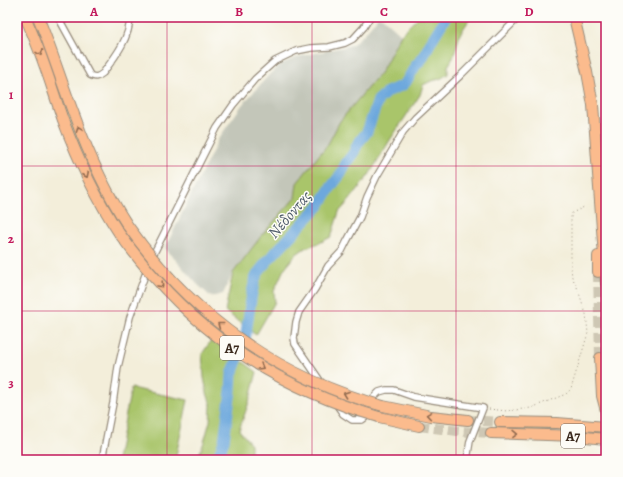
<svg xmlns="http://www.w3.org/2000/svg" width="623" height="477" viewBox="0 0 623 477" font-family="Alegreya,serif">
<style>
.industrial{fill:#c3c6b9}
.green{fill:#a9c56b;stroke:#727844}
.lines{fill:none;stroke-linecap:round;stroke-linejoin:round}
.river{stroke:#6da8dd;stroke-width:11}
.highway-tunnel{stroke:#cec7b4;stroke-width:10;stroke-dasharray:10 5;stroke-linecap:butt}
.street-casing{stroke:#978c7c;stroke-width:8}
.highway-casing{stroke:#978c7c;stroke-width:12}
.path{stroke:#978c7c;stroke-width:1;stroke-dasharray:1 3;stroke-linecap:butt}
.street{stroke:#fff;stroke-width:5.5}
.highway{stroke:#fbbb8d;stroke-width:10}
.highway-bridge-casing{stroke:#978c7c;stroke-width:12;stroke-linecap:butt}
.highway-bridge{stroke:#fbbb8d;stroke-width:10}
.oneway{stroke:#916b50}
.grid{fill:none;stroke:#c2185b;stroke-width:1;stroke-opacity:0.55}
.labels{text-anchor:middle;stroke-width:3;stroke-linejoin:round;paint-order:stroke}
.shield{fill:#fdfcf7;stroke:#75695f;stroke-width:1}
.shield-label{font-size:14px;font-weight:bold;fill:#3b2a1e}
.water-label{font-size:16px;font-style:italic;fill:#4f5c6a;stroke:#fdfcf7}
.neatline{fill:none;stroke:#c2185b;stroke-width:1.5}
.grid-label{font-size:13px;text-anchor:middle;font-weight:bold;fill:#c2185b}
</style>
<rect width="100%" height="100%" fill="#fdfcf7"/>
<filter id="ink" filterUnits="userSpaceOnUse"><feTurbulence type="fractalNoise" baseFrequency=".025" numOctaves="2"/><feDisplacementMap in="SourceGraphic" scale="8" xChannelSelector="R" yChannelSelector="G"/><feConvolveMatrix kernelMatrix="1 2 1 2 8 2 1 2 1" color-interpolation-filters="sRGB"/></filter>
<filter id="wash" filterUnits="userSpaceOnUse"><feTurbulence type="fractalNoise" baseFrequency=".012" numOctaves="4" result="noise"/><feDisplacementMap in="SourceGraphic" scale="16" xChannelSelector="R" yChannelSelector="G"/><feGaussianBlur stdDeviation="0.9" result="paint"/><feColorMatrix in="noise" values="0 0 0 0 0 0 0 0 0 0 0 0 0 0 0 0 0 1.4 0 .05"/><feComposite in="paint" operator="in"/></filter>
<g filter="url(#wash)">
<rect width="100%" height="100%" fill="#f3eeda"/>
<path class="industrial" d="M378,17h4l19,17 -20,38 -41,49 -12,23 -31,39 -2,15 -33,37 -29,38 -10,21 -12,3 -14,-13 -32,-36 54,-110 23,-33 27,-30 12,-11 17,-7 54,-12 13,-12z"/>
<g class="green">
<path d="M30,17h3l8,18 49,130 17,36 18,27 -3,2c-41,-66 -65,-140 -92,-213z"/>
<path d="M418,17h53l-11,17 -7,24 -5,8v8l-8,5 -9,2 -8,4 -3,10 -30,45 -21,35 -20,26 -10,11 -8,25 -12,6 -14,5 -10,7 -11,14 -10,22 1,11 -19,33 -31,-24 8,-38 29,-38 33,-37 2,-15 31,-39 12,-23 41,-49 20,-38z"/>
<path d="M212,339l45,33 -8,30 -10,28 12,14v14l-2,2h-52l7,-18 6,-21 1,-16 -4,-12 -3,-15 -2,-24z"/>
<path d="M131,388l57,12 -13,60h-58z"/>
<path d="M496,426l43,1 67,4v3l-29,-3 -81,-2z"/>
</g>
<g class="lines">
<path class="river" d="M217,460l7,-19 7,-50 1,-17 13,-34 7,-47 3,-14 3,-6 11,-14 50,-53 12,-19 10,-13 5,-11 7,-9 5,-11 9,-11 11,-32 9,-8 16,-7 3,-3 10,-17 6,-6 10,-19 14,-23"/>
</g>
</g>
<g filter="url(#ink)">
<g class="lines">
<g class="highway-tunnel">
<path d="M598,272l2,86"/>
<path d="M468,420l32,2"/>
<path d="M419,426l38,5 34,2"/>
</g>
<defs>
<g id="street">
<path d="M58,17l32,58c5,3 8,2 13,-2 12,-16 27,-35 27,-56"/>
<path d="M102,460l11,-57 5,-36 12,-50 20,-56 67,-133 16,-23 22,-26 20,-18 21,-10 15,-3 18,-1 16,-4 8,-4 11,-12 6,-10"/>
<path d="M467,460l3,-19 13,-33 -69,-11 -20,-7h-8l-7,2 -6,6 -7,19 -4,3h-10l-9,-6 -48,-70 -1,-6 2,-16 3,-10 16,-23 13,-23 14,-15 5,-10 13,-24 7,-20 10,-21 26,-44 12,-14 45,-42 59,-59"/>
</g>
<g id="highway">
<path d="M25,17c16,33 26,69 38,103 15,40 33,78 56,113"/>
<path d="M38,17c14,33 24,67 37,100 14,38 31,75 53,109"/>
<path d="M574,17l13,55 6,33 13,179"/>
<path d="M598,272v-16"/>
<path d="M600,358l2,38 4,15"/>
<path d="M383,406l48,10 37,4"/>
<path d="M379,417l40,9"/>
<path d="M500,422l57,1 49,4"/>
<path d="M491,433l85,3 30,3"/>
</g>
</defs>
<use href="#street" class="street-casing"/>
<use href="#highway" class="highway-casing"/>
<path class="path" d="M489,409l18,2 24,-3 35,-14 5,-5 17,-56 -2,-19 -9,-27 -5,-10 -1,-9v-51l1,-4 12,-6"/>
<use href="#street" class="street"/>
<use href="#highway" class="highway"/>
<defs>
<g id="highway-bridge">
<path d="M128,226c63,89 149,151 255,180"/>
<path d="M119,233c67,93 149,152 260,184"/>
</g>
</defs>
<use href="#highway-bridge" class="highway-bridge-casing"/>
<use href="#highway-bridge" class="highway-bridge"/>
</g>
<defs><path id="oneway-chevron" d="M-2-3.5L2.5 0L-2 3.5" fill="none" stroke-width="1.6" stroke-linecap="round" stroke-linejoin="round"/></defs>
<g class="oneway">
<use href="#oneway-chevron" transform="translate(40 53) rotate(70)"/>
<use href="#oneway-chevron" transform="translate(79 129) rotate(-111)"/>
<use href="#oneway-chevron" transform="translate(86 175) rotate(65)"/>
<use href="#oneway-chevron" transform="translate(161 285) rotate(47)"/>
<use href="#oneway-chevron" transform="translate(220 325) rotate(-142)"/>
<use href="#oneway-chevron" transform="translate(261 367) rotate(30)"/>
<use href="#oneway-chevron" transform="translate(346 394) rotate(-160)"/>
<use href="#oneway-chevron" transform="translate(429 415) rotate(-171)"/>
<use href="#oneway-chevron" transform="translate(515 434) rotate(1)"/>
</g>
</g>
<path class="grid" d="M167,17v443M312,17v443M456,17v443M17,166h589M17,311h589"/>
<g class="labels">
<g class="shield">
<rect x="220" y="336" width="24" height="24" rx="3"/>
<rect x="561" y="424" width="24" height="24" rx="3"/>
</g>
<g class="shield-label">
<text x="232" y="353">Α7</text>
<text x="573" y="441">Α7</text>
</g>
<g class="water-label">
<text transform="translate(289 214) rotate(-49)" y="6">Νέδoντας</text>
</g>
</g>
<rect width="623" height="477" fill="none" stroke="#fdfcf7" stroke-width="44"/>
<rect x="22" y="22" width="579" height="433" class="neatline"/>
<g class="grid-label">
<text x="94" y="16">A</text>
<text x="239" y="16">B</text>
<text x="384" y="16">C</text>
<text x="529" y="16">D</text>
<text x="11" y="99">1</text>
<text x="11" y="243">2</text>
<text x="11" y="387">3</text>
</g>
</svg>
